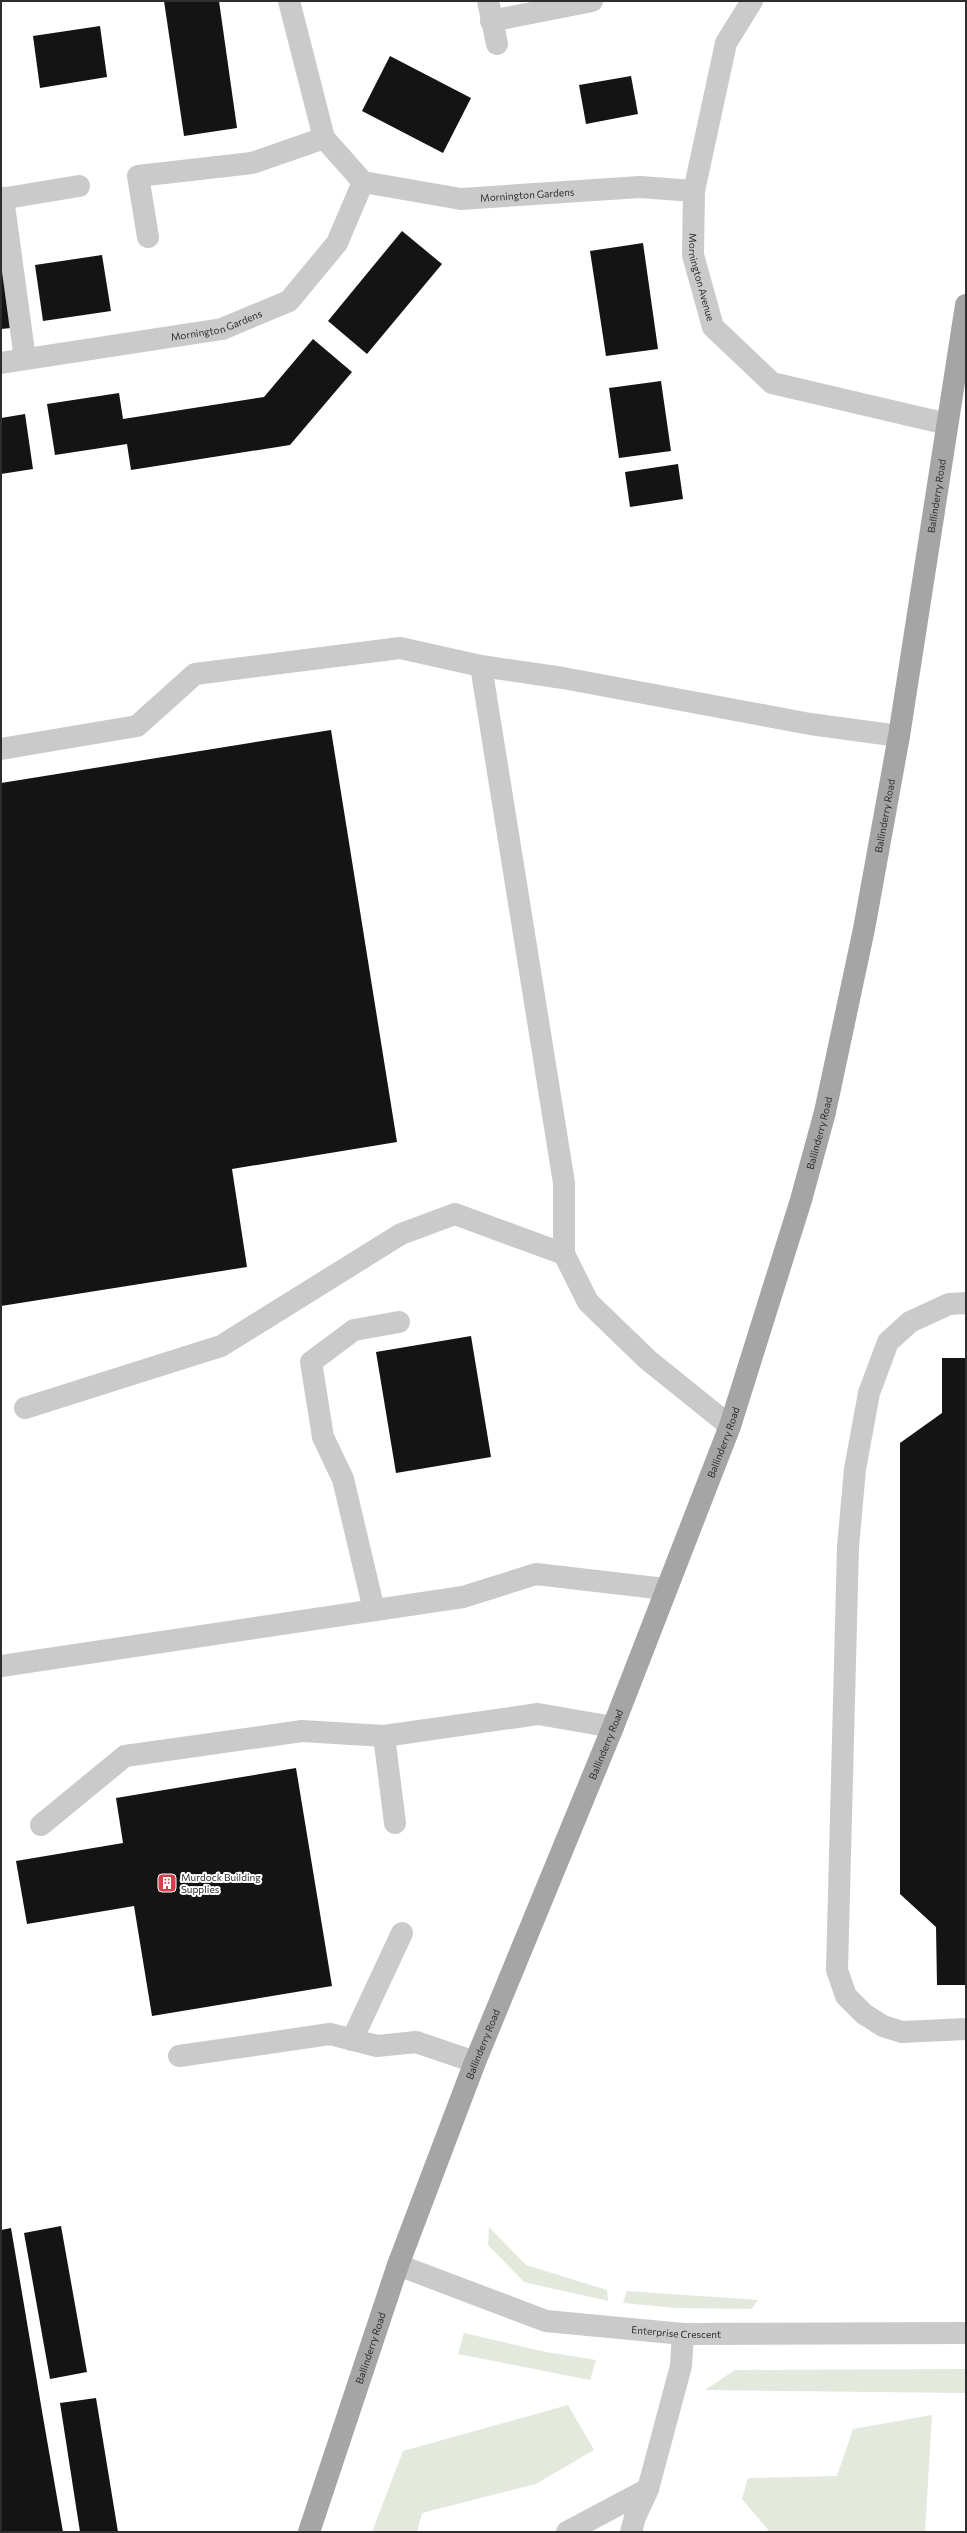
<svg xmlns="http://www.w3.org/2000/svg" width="967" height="2533" viewBox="0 0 967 2533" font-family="Commissioner,sans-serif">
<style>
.green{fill:#e3e9dc}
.building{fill:#141414}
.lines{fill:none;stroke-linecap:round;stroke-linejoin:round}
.minor{stroke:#cacaca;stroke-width:22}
.major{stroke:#a5a5a5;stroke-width:22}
.labels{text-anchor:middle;stroke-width:4;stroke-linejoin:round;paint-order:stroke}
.street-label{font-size:10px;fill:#2d2d2d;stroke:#fff}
.poi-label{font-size:10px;fill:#2d2d2d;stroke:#fff;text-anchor:start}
</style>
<rect width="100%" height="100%" fill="#fff"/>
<g class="green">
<path d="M489,2227l37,38 81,25 1,11 -84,-19 -36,-37z"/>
<path d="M627,2291l131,9 -6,9 -75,-1 -54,-5z"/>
<path d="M464,2333l82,19 50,8 -6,20 -132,-26z"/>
<path d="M966,2369v24l-261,-3 30,-20z"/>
<path d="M568,2405l26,45 -58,34 -114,29 -5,19h-45l31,-81z"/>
<path d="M932,2415l-7,117h-155l-28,-33 6,-21 89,-2 16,-47z"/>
</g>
<g class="building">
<path d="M164,1h55l18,127 -53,8z"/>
<path d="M100,26l7,51 -67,11 -7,-52z"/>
<path d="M390,56l81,42 -28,55 -81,-42z"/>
<path d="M631,76l7,38 -52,10 -7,-39z"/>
<path d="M402,231l40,33 -75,90 -39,-33z"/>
<path d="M643,243l15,106 -52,7 -16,-105z"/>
<path d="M102,255l9,56 -68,10 -8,-56z"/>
<path d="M1,272h2l8,56 -10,1z"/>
<path d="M313,339l39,33 -62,73 -159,25 -4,-26 -72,11 -8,-51 72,-11 4,26 141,-22z"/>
<path d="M661,381l10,70 -52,7 -10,-70z"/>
<path d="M25,414l8,55 -32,5v-56z"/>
<path d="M678,464l5,35 -53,8 -5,-35z"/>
<path d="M331,730l66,412 -165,27 15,98 -246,39v-523z"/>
<path d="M471,1336l20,121 -95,16 -20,-121z"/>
<path d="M942,1358h24v627h-29l-1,-58 -36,-33v-451l42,-30z"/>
<path d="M296,1768l36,218 -180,30 -18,-110 -107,18 -11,-63 107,-18 -7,-45z"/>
<path d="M61,2226l26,146 -37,7 -26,-146z"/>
<path d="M11,2228l32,189 20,115h-62v-302z"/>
<path d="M96,2398l22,134h-38l-20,-129z"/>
</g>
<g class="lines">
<g class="minor">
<path id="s1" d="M289,1l35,137 39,44 98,17 179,-12 54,4"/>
<path d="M488,1l9,43"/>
<path id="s2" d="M752,1l-26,42 -32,148 -1,64 20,72 59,56 175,41"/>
<path d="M491,21l101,-20"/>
<path d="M3,198l22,161"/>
<path d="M1,199l78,-13"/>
<path d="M148,237l-10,-61 114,-13 72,-25"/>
<path id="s3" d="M1,363l221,-34 67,-28 48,-58 26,-61"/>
<path d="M481,666l83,517v71"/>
<path d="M1,749l136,-23 58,-52 205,-26 81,18 82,12 247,46 89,12"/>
<path d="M966,1303l-17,1 -39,18 -22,20 -19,51 -14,76 -7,78 -11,423 9,26 18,18 19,12 19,6 64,-3"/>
<path d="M25,1408l196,-62 180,-112 54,-20 109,40 24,48 60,58 82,66"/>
<path d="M374,1610l-31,-131 -20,-42 -12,-75 43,-32 45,-8"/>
<path d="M1,1666l462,-69 73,-23 129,15"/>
<path d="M384,1736l11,87"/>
<path d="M41,1825l84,-69 177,-25 82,5 154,-22 75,13"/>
<path d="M352,2040l50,-107"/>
<path d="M179,2056l151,-22 47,12 39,-4 59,20"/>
<path id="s4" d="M398,2265l148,56 137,13 283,-1"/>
<path d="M648,2489l33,-123 2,-32"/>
<path d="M567,2532l81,-43 -13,28 -4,15"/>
</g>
<path class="major" id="s5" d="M309,2532l89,-267 77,-203 138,-335 117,-301 71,-226 24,-88 39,-183 35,-193 67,-431"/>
</g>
<defs>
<symbol id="building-square" viewBox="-11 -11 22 22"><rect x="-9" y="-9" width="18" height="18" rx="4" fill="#d43f4e" stroke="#fff"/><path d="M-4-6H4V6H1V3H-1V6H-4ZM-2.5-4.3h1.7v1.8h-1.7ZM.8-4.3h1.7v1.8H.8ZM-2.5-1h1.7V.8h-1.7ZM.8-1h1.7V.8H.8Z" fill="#fff"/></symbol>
</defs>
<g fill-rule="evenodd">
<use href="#building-square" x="156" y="1872" width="22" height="22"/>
</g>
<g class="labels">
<g class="street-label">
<text dy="4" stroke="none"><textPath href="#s1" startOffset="366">Mornington Gardens</textPath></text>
<text dy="4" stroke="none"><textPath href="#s2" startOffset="288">Mornington Avenue</textPath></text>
<text dy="4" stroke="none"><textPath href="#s3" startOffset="219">Mornington Gardens</textPath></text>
<text dy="4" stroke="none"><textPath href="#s5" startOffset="2138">Ballinderry Road</textPath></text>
<text dy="4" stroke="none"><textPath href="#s5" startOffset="1814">Ballinderry Road</textPath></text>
<text dy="4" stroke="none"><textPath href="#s5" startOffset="1490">Ballinderry Road</textPath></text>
<text dy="4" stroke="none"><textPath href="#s5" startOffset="1166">Ballinderry Road</textPath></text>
<text dy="4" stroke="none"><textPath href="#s5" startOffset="842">Ballinderry Road</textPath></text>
<text dy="4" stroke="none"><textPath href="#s5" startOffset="518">Ballinderry Road</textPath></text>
<text dy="4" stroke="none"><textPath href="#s4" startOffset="289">Enterprise Crescent</textPath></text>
<text dy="4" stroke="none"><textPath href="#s5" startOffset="194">Ballinderry Road</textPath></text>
</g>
<g class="poi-label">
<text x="181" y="1881">Murdock Building<tspan x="181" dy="12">Supplies</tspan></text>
</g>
</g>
<rect width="967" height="2533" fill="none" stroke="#2d2d2d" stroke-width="4"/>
</svg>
